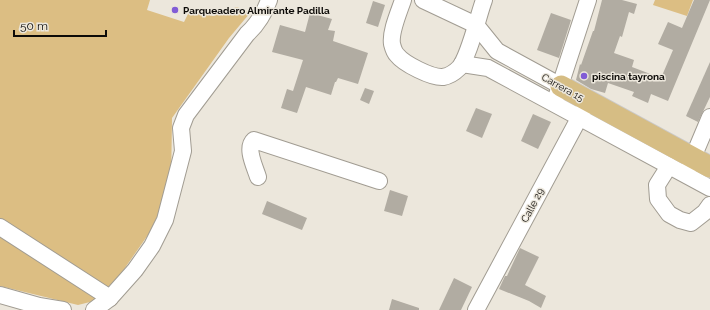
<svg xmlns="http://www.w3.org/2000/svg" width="710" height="310" viewBox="0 0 710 310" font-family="Raleway,sans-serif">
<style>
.green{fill:#dcbe83}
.building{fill:#b1aca2}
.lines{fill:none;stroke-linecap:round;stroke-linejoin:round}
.minor-casing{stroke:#a19c92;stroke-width:18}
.major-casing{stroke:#cac9c9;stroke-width:23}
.minor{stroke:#fff;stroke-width:16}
.major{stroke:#d6bd84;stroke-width:21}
.poi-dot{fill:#815cd6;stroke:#ece7dc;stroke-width:1.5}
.labels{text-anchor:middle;stroke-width:3;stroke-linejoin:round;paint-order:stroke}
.poi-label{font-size:10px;font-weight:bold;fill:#0d0b08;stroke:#ece7dc;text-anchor:start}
.street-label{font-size:10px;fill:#0d0b08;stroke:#ece7dc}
</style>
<rect width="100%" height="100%" fill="#ece7dc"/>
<g class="green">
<path d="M0,0h150l-3,10 37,12 6,-12 23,6 24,-9 13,6 -21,25 -57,80 -1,68 -21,46 -30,43 -26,26 -16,4 -78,-19z"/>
<path d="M655,0h38l-6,16 -34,-11z"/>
</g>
<g class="building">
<path d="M602,0h20l15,4 -3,10 -5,-2 -7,25 -2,-1 -6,17 20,7 -2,7 29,11 12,-28 -15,-6 10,-22 14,6 12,-28h16l-42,101 -17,-7 -3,9 -16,-7 2,-4 -26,-9 -3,10 -14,-4 -15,-9 4,-16 1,1 12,-34h1z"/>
<path d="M373,1l12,4 -7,22 -12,-4z"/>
<path d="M310,13l22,6 -4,11 7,1 -2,10 35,12 -10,31 -20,-6 -2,4h-1l-4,13 -25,-8 -9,26 -16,-5 6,-19 6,2 10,-31 -31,-8 8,-27 25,7z"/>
<path d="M551,13l20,7 -12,38 -22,-8z"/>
<path d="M710,62v35l-12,25 -12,-6z"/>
<path d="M365,88l9,3 -5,13 -9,-4z"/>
<path d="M476,108l16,6 -10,24 -16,-7z"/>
<path d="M533,114l18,8 -13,27 -17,-8z"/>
<path d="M390,190l18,6 -6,20 -18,-5z"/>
<path d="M267,201l40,17 -5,12 -40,-16z"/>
<path d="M520,248l19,9 -14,28 21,11 -5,12 -12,-7 -30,-12 6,-13h2z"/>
<path d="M454,278l18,9 -11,23h-22z"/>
<path d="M392,299l27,9v2h-30z"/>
</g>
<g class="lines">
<defs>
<g id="minor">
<path d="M403,0c-4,12 -13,32 -11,44 1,4 2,8 5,11 7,9 35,23 46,22 6,-1 11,-4 16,-9 10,-11 19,-52 25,-68"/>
<path d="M423,0l53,25 21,26 64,35"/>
<path d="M462,64l26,4 222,120"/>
<path d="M557,95l31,-95"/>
<path d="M669,166l-12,19 1,14 11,15 11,6 11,3 14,-11 5,-7"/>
<path d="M689,167l21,-50"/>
<path d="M258,177c-3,-10 -13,-29 -4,-37l125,41"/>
<path d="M0,227l110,71"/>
<path d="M0,295l39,11 24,4"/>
<path d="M94,310l16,-12 25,-28 17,-24 13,-26 18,-69 -2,-23 5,-13 61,-81c11,-10 17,-20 22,-34"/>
<path d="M476,310l108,-201"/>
</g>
<path id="major" d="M561,86l149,81"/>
</defs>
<use href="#minor" class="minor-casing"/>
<use href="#major" class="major-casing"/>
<use href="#minor" class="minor"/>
<use href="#major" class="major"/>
</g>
<g class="poi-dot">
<circle cx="175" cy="10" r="4"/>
<circle cx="584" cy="76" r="4"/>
</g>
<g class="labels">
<g class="poi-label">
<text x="183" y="14">Parqueadero Almirante Padilla</text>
<text x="592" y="80">piscina tayrona</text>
</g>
<g class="street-label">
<text transform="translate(563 87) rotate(29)" y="4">Carrera 15</text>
<text transform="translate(532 205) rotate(-62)" y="4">Calle 29</text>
</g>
</g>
<path d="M14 30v6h92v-6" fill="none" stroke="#0d0b08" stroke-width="2"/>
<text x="20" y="30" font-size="12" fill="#0d0b08" stroke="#ece7dc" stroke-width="3" paint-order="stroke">50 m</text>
</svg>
